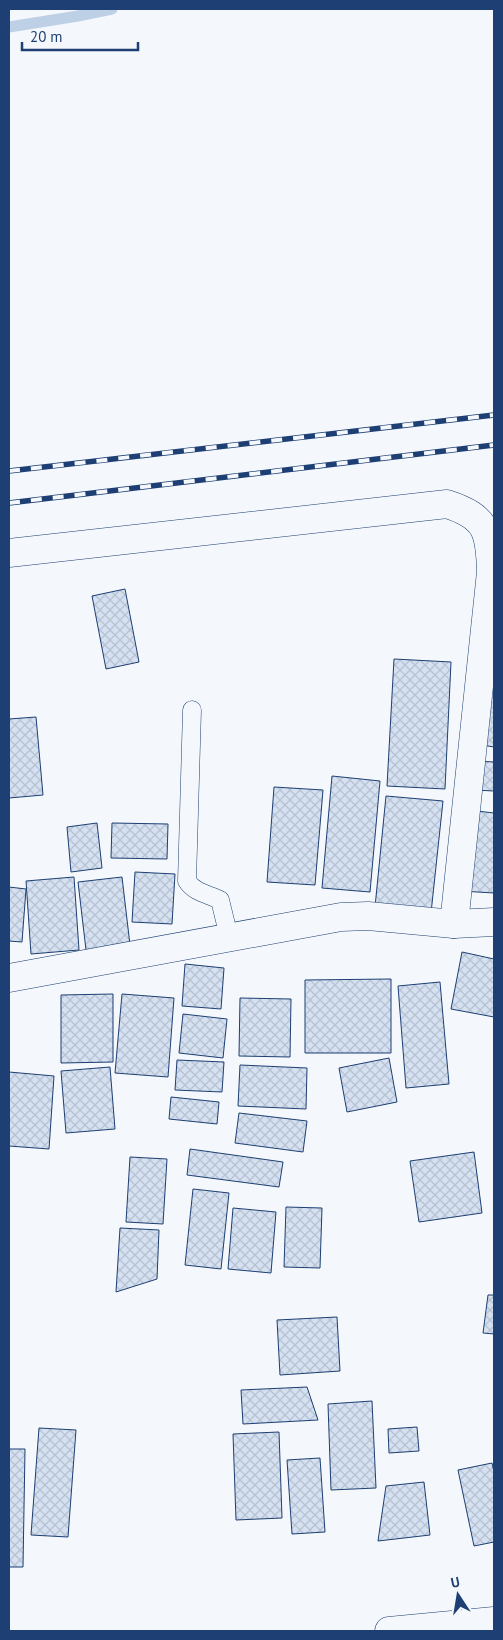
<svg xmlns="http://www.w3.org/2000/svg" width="503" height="1640" viewBox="0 0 503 1640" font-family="'PT Sans',sans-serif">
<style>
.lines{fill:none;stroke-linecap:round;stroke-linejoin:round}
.stream{stroke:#bed0e5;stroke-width:11}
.building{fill:url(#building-cross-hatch);stroke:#1d3f73}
.service-casing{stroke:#1d3f73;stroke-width:19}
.minor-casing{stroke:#1d3f73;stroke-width:29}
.primary-casing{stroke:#1d3f73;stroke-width:29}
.service{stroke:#f4f7fb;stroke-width:18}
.minor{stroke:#f4f7fb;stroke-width:28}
.primary{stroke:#f4f7fb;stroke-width:28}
.rail-casing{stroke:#1d3f73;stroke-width:5.5}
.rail{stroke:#f4f7fb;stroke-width:4;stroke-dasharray:11;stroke-linecap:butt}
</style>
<defs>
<pattern id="building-cross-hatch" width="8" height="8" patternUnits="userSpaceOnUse" patternTransform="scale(1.25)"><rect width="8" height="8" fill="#d5e0f0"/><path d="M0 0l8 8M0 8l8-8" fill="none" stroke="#b6c1d1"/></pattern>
</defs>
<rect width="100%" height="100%" fill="#f4f7fb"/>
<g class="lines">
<path class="stream" d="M9,27l69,-11 34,-7"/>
</g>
<g class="building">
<path d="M125,589l14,73 -33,7 -14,-73z"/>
<path d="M394,659l57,3 -6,127 -58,-3z"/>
<path d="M494,664v83l-18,-3z"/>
<path d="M36,717l7,78 -34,3v-79z"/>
<path d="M476,761l18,1v29l-19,-1z"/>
<path d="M332,776l48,5 -10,111 -48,-4z"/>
<path d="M274,787l49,3 -8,95 -48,-3z"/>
<path d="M386,796l57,5 -12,112 -56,-6z"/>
<path d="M468,810l26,3v80l-33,-2z"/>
<path d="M97,823l5,45 -31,4 -4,-45z"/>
<path d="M112,823l56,1 -1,35 -56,-1z"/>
<path d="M135,872l40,2 -3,50 -40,-2z"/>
<path d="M74,877l5,73 -48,4 -5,-73z"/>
<path d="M122,877l8,68 -44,5 -8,-68z"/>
<path d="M9,887l17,2 -4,53 -13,-1z"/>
<path d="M462,952l32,7v58l-43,-8z"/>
<path d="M185,964l39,4 -3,41 -39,-3z"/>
<path d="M391,979v74h-86v-73z"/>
<path d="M440,982l9,102 -43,4 -8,-102z"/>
<path d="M113,994v68l-52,1v-68z"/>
<path d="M122,994l52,4 -6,79 -53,-4z"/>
<path d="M240,998l51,1 -1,58 -51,-1z"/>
<path d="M183,1014l44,5 -4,39 -44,-5z"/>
<path d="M389,1058l8,44 -50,10 -8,-44z"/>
<path d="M177,1060l47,2 -2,30 -47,-2z"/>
<path d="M240,1065l67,3 -1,41 -68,-3z"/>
<path d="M110,1067l5,62 -49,4 -5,-62z"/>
<path d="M9,1072l45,4 -5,73 -40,-3z"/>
<path d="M171,1097l48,5 -2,22 -48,-5z"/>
<path d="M239,1113l68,8 -4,31 -68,-9z"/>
<path d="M190,1149l93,13 -4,25 -92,-12z"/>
<path d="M474,1152l8,61 -63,9 -9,-61z"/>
<path d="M130,1157l37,2 -4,65 -37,-2z"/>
<path d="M193,1189l36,4 -8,76 -36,-4z"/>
<path d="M286,1207l36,1 -2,60 -36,-1z"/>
<path d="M233,1208l43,4 -5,61 -43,-4z"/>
<path d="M120,1228l39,2 -2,49 -41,13z"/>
<path d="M488,1295h6v39l-11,-1z"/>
<path d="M337,1317l3,54 -60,4 -3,-55z"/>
<path d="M307,1387l11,33 -75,4 -2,-34z"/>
<path d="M372,1401l4,87 -45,2 -3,-86z"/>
<path d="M417,1427l2,24 -30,2 -1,-24z"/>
<path d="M39,1428l37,2 -8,107 -37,-2z"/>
<path d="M279,1432l3,86 -46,2 -3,-86z"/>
<path d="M9,1449h16l-2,118h-14z"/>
<path d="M320,1458l5,74 -33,2 -5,-74z"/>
<path d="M492,1463l2,9v70l-20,4 -16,-76z"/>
<path d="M424,1482l6,53 -52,6 8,-55z"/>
</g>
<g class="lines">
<defs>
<path id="service" d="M192,710l-5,171c8,12 21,13 33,19l9,37"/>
<g id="minor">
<path d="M9,553l438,-49c40,13 43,28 44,68l-37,352"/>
<path d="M9,978l332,-61 27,-1 86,8 40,-2"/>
</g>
<path id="primary" d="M389,1631l105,-10"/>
</defs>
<use href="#service" class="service-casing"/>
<use href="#minor" class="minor-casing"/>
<use href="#primary" class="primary-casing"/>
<use href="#service" class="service"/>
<use href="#minor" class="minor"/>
<use href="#primary" class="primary"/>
<defs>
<g id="rail">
<path d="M9,471l485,-56"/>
<path d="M9,503l485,-58"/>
</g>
</defs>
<use href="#rail" class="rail-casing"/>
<use href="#rail" class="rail"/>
</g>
<rect width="503" height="1640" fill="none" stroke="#1d3f73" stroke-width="20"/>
<g transform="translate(458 1595) rotate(348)" stroke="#f4f7fb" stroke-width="4" paint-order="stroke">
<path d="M0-4L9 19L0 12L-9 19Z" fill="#1d3f73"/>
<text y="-8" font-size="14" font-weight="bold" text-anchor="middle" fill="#1d3f73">U</text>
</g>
<path d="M22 42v8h116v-8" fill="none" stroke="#1d3f73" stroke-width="2.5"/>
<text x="30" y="42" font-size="15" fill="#1d3f73" stroke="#f4f7fb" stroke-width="4" paint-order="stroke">20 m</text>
</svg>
